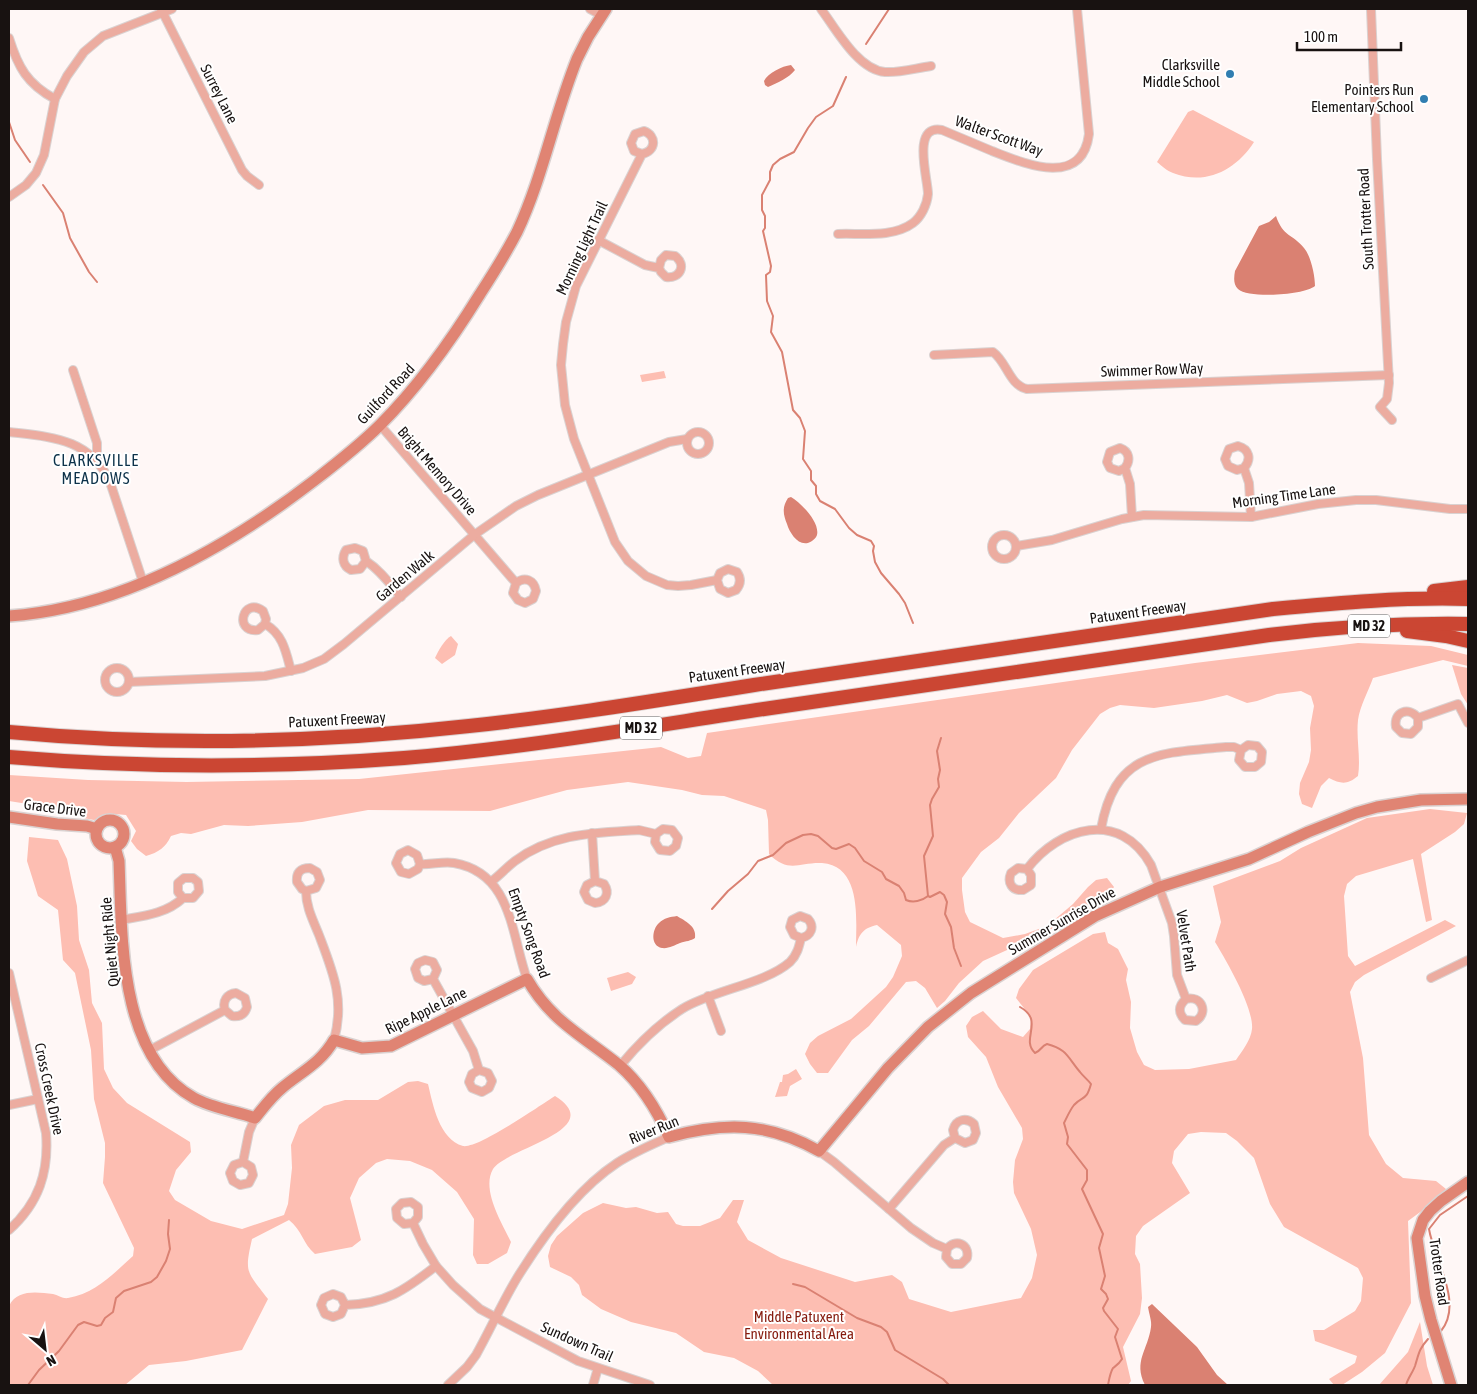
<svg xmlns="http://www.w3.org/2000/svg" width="1477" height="1394" viewBox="0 0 1477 1394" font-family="'Asap Condensed',sans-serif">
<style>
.green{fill:#fdbeb2}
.water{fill:#da8172}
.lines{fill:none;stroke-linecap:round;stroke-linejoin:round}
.stream{stroke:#da8172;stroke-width:2}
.street-casing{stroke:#dad2d1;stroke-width:10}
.secondary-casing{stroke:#dad2d1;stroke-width:14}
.highway-casing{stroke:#dad2d1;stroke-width:16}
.street{stroke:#ecaca0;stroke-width:8}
.secondary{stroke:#e08473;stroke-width:11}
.highway{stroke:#cb4633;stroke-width:14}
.poi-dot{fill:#317eb1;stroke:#fff;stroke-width:2}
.labels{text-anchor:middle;stroke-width:4;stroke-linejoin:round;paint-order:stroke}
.shield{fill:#fff;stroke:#5d5958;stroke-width:1}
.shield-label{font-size:14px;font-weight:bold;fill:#181211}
.poi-label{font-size:15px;fill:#181211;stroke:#fff;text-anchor:end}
.street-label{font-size:15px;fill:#181211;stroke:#fff}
.park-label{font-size:15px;fill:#861c0f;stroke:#fff}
.neighbourhood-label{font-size:16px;letter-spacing:1px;fill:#0d324a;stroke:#fff}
</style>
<rect width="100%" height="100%" fill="#fff7f6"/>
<g class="green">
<path d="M1193,110l61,32c-18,28 -48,44 -81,31 -6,-2 -11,-7 -16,-11l31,-50z"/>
<path d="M664,371l2,7 -24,4 -2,-7z"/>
<path d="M451,636l7,8 -3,11 -13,9 -7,-6c3,-7 10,-19 16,-22z"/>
<path d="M1358,643l73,3 37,9v11l-25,-6 -70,18c-5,14 -13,28 -15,42 -2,19 3,38 0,56 -11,9 -17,8 -29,2l-8,8 -9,22 -10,-4 -3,-10 1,-11 9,-21 2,-12 -1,-22 4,-22 -3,-10 -10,-5 -24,3 -20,7 -10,2 -20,-8 -25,6 -48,7 -34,-3 -10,3 -10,6 -28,36 -16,28 -37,35 -20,25 -18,14 -19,26v12l3,22 5,10 33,16 22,-4 22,-8 26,-22 15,-17 8,-7 11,-2 7,9 -6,9 -8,7 -60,32 -57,26 -24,22 -14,18 -8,7 -12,-20 -9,-7 -10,1 -37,44 -17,14 -24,33h-11l-7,-9 -5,-10 5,-11 8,-7 33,-17 35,-32 7,-10 9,-21 -1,-11 -24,-20c-13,3 -18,8 -21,22 0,-27 6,-81 -34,-84 -23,-1 -33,11 -53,-9l-1,-34 -2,-10 -42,-14 -22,-1 -20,-5 -54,-8 -61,8 -77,21 -122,-1 -66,12 -54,4 -24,-1 -33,9 -10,-1 -10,3c-6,12 -12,16 -25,20l-9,-7 -6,-8 5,-10 -10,-16 -11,-1 -21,6 -11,-2 -18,-8 -56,-9v-26l79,5 99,2 172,-3 302,-32 27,11 13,-2 6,-23 488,-70z"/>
<path d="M1452,665l16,3v37l-7,-11z"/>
<path d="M1430,809l37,4 -3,11 -9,8 -34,22 11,66 -6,2 -13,-63 -57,17 -9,8 -3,12 4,60 7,10 90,-46 11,6 -92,49 -9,7 -5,10 13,66 6,77 17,29 17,14 33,3 10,8 -8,10 -30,22 3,82 -26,50 -23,19 -20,13h-8l-5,-6 26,-16 2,-7 -42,-15 -2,-11h11l31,-19 6,-10 2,-23 -5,-10 -74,-41 -14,-23 -16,-46 -17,-17 -11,-8 -25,-1 -13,2 -14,17 -2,12 18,30 -47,33 -7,10 -1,18 5,10 2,34 -2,16 -17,33 8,34 -3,4h-355l-15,-14 -24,-13 -30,-6 -28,-19 -45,-11 -30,-13 -19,-14 -3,-10 -8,-8 -21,-10 -2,-11 3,-11 6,-9 26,-23 20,-10 23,5 10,-1 21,6 11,-1 8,12 7,2h17l20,-8 13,-18h11l-7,22 11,18 33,18 74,24 37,-7 10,7 7,17 42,13 70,-14 11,-20 5,-23 -6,-26 -17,-36 -1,-11 2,-22 8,-21 -1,-11 -24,-41 -12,-30 -18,-20 -2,-11 6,-9 11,-6 18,18 22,8 7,-8 1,-12 -15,-19 3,-9 14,-19 60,-36 12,-2 3,11 10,6 10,20 -2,11 5,22 -1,26 7,24 7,13 11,5 34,-1 47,-9c6,-9 15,-20 16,-31 2,-21 -26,-69 -37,-87l6,-20 -8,-36 67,-25 21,-13 66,-30z"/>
<path d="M29,837l29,3 9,19 10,47 2,34 10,30 3,33 10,20 2,46 9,19 14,15 63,39 1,10 -15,18 -7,21 6,9 36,21 31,8 42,-14 4,-11 4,-36 -1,-23 8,-20 25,-19 21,-6h33l30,-18 10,-1 10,3c5,21 11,55 35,62 15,3 76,-40 92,-50 54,34 -49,52 -62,73 -12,21 9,54 18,73l-4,11 -19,11h-11l-4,-9 1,-36 -17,-27 -25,-22 -22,-9 -23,-2 -11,4 -17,15 -9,20 11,42 -9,7 -37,7c-12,-10 -13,-24 -26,-34l-37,19c-8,35 -5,32 16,60l-26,51 -56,11 -37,4 -24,20h-116v-79c8,-17 28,-14 44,-12 5,1 10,5 15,4 28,-5 45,-24 65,-42l1,-8 -31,-65 2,-26v-14l-11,-44 -3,-49 -16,-77 -12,-13 -5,-50 -20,-14 -11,-35z"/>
<path d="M628,972l8,5 -4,7 -21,7 -4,-13z"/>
<path d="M796,1069l6,10 -12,7 -3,10 -12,1 5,-15h2l1,-7 5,-1z"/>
<path d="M1420,1322l7,44 6,19h-54l29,-33z"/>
</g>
<g class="water">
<path d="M791,65l4,5c-6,8 -18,13 -27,17l-3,-2 -1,-4c4,-8 18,-15 27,-16z"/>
<path d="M1276,216c7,21 17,18 28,32 7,8 11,28 11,38 -11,9 -66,13 -77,3 -5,-5 -4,-12 -3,-18l24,-45 10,-4z"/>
<path d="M791,497c10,6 29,25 26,38 -1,3 -3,4 -5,6 -12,8 -22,-7 -25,-17 -4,-10 -5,-17 1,-26z"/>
<path d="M677,916c8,5 20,10 18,22 -4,3 -9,3 -15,5 -5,2 -12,6 -18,5 -12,-2 -10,-19 -3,-25 5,-5 11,-6 18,-7z"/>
<path d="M1152,1304l45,43 20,28 11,10h-83c-12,-24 3,-35 6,-58 1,-6 -2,-13 -3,-20z"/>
</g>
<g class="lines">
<g class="stream">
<path d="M866,44l23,-35"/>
<path d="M846,77l-13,29 -17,11 -8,11 -14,24 -14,7 -7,6 -3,7v8l-8,15v15l3,6v12l-2,3 8,35 -1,6 -4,3 1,26 6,15 -2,16 11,20 11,58 7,8 5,13 -2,28 8,12v9l5,6v8l4,7 15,8 14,19 8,7 14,6 3,5 -1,5 2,11 6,11 18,21 6,9 8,20"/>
<path d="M9,122l6,18 15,22"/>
<path d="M43,185l20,28 7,25 19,34 8,10"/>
<path d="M941,738l-4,13 3,19 -2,9 1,8 -7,12 -2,6 3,31 -9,20 4,40 2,1 10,-5 4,3 3,7 -2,12 6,13 3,21 7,18"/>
<path d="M712,909l16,-18 20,-17 10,-13 15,-6 13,-12 17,-8 8,-1 7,2 14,12 4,1 13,-5 6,4 9,13 18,11 4,7 13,7 5,7 2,7c7,3 16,1 22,-4"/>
<path d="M1020,1007c25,14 0,32 15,46 6,-2 6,-7 12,-9 20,5 21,14 33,28 3,4 7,7 11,12 -5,18 -8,11 -17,21 -4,5 -7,12 -10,18l4,14 -1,7 20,26v10l-5,9 21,45 -4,14 6,28 -4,13 5,5 2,5 -5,9 1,3 14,18 -3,8 7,22c-3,5 -5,6 -9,9 -3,5 -4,12 -5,17"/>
<path d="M793,1284l12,3 52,31 24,9 6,5 8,18 48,29 6,6"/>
<path d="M1441,1331c23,-28 -7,-71 -12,-102l11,-14 28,-19"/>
<path d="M28,1385l11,-15 20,-19 19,-26 6,-3 13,4 4,-1 4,-7 8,-6 3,-14 8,-7 27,-9 6,-5 9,-16 4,-12 -2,-15 1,-14"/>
<path d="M1406,1385c2,-7 7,-13 9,-19 4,-13 4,-17 13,-27"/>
</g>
<defs>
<g id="street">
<path d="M161,9l81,161 5,6 12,9"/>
<path d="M590,9l11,6"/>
<path d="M821,9c15,20 37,61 64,63 15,1 31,-4 46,-6"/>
<path d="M1371,9l6,150 12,224 -2,16 -7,8 12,13"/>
<path d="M9,38c9,29 18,46 46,61"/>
<path d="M642,154l-8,-3 -3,-8 4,-9 9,-3c13,5 12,20 -2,23l-66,132 -10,36 -3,22 -2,21 4,40 9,34 41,103 13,19 18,15 21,9 11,1 13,-1 26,-5 3,9 8,4 8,-3c5,-6 5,-12 1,-18l-9,-3 -8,4 -3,7"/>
<path d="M9,197l17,-12 10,-12 8,-18 11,-56 12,-23 17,-24 19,-16 69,-27"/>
<path d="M838,234c23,-1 55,4 75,-11 8,-6 14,-18 15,-29 0,-15 -17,-70 14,-64 17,7 33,14 50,21 31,12 90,38 97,-17l-12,-125"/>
<path d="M598,240l47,25 14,3 2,4 5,5c14,2 21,-12 9,-21l-9,-1 -5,5 -2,8"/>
<path d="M934,355l59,-3c14,10 16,33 34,37l362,-14"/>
<path d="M73,370l24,73v18"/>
<path d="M380,425l136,158c9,-7 18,-3 20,8l-3,8 -8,4 -7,-3 -5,-7 3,-10"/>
<circle cx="698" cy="443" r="11"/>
<path d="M9,432c42,5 81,6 101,50l33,100"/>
<path d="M1125,468l-6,3 -9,-3 -3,-6 3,-10 10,-4c9,3 11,12 5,20l5,16 2,33"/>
<path d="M1244,468l-7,2 -9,-4 -3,-7 4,-10 9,-3c11,3 14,13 6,22l5,15 2,34"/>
<circle cx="1004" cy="547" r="12"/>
<path d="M1016,546l36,-6 70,-21 22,-4 107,2 67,-13 38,-4h20l74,9h18"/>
<path d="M366,561l-3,-10 -8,-3 -9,2c-5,8 -3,16 5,20l9,-1 6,-8c14,9 24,23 35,36"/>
<path d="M265,624l-7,6c-25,3 -15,-34 5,-19l3,8 -1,5c18,10 21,28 26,47"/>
<circle cx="117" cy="680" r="12"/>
<path d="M129,682l136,-6 38,-8 21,-9 20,-15 130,-109 42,-29 22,-11 131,-53 18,-3"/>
<path d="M1418,718v9l-7,7 -9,-1 -6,-6c-3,-15 13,-21 22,-9l40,-14 10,19"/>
<path d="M1101,829c14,-78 59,-76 125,-82h8l7,3 -2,10 6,7h10l6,-5 1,-10 -5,-6 -9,-1 -7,5"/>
<path d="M592,833l3,48 -8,4 -3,7 4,8 7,3c11,-1 15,-10 9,-19l-9,-3"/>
<path d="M420,864l-3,-9 -9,-5 -8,4 -4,9 5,9 8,2 9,-5 2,-5c11,1 23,-3 34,-1 58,10 57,71 73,116"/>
<path d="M1027,869l-9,-1 -7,5c-4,10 1,18 12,17l8,-5v-10l-4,-6c32,-42 93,-60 124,-4l21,58 2,13 3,39 9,24c-8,7 -8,14 -1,21l11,1c13,-9 5,-26 -10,-22"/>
<path d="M492,881c8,-6 15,-14 23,-20 38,-28 79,-28 124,-31l17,4 -1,8 5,8 10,1 6,-5 2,-8 -6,-8 -9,-1 -7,5"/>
<path d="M306,891l10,-3 4,-8 -3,-8 -7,-4c-10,0 -14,5 -13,14l5,7 4,2c0,16 7,29 13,44 14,37 26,65 15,105"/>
<path d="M121,920c22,-4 45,-6 62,-22l-5,-6v-9l6,-5h9l5,4 1,9 -6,7h-10"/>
<path d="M9,973l37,160c3,39 -7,70 -37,97"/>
<path d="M1431,978l37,-18"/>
<path d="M433,979l4,-9 -4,-8 -8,-2 -7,3 -3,6 3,9 6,3 9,-2 40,72 6,19 -7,4 -3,8 3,6 10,4 7,-4 3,-7 -4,-8 -9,-3"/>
<path d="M708,996l13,35"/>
<path d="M150,1050l75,-40c-3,-9 2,-16 11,-17l9,5 2,9c-2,7 -7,10 -15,9l-7,-6"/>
<path d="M620,1066c18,-22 37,-41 62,-57 31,-19 83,-25 108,-47 7,-7 9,-15 11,-24 10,-2 14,-11 7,-19l-8,-3 -8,4 -2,7 4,8 7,3"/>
<path d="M9,1105l29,-6"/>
<path d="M819,1151l15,11 77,66 22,15 14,6c8,-11 23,-5 20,9l-6,6h-9l-6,-7 1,-8"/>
<path d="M243,1162l8,5 2,8 -4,8 -9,2 -7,-4 -3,-8 4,-8 9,-3 6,-30 6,-14"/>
<path d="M889,1209l55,-64 11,-7 10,5 8,-3 3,-7 -2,-9c-8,-7 -18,-5 -21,6l2,8"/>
<path d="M413,1223l5,-6v-10l-7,-5 -9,1 -6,6 1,9 7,6 9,-1 10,21 13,22 17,19 27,24 98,52 72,24"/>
<path d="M345,1305l-4,9 -8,3 -8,-3 -4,-9 3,-7 9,-4 8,3 4,8c41,-1 60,-15 91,-39"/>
<path d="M448,1385l19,-18 9,-12c14,-25 26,-52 41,-77 26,-42 59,-88 100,-115 17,-11 34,-18 52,-26"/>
<path d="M593,1385l5,-17"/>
</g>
<g id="secondary">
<path d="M9,616c112,-8 219,-69 306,-136 22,-17 45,-35 65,-55 39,-39 71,-84 100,-131 13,-20 26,-41 37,-62 26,-55 37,-116 60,-173l11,-22 18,-28"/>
<path d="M9,817l48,7 30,2 10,3"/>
<circle cx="110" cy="834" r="14"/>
<path d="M115,847l4,14c3,74 -1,195 75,237 18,10 41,13 61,20 9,-11 16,-21 27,-30 19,-16 39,-25 52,-48l28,8 29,-2 136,-67c24,42 56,57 92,86 23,20 38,45 50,72 55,-15 99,-15 150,14l69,-83 40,-41 43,-34 124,-77 65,-29 89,-28 59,-27 48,-19 21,-6 44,-7 47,-1"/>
<path d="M1451,1385l-20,-65 -6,-24 -8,-58 6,-18 7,-9 11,-10 27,-19"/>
</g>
<g id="highway">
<path d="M1434,591l34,-4"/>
<path d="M1407,631l39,5 22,5"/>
<path d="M9,732c152,14 308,11 460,-6 95,-10 190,-26 285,-41 173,-25 346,-51 519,-76 65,-6 130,-12 195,-10"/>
<path d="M9,757c131,11 264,11 395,1 121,-10 240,-31 360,-49 169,-25 337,-50 505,-74 66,-8 132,-12 199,-11"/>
</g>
</defs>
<use href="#street" class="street-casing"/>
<use href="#secondary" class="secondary-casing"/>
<use href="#highway" class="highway-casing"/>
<use href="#street" class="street"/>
<use href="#secondary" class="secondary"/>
<use href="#highway" class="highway"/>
</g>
<g class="poi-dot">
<circle cx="1230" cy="74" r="5"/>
<circle cx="1424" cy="99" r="5"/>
</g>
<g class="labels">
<g class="shield">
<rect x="1348" y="614.5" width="42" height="23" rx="4"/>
<rect x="620" y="716.5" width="42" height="23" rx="4"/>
</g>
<g class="shield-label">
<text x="1369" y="631">MD 32</text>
<text x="641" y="733">MD 32</text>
</g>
<g class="poi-label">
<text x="1220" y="70">Clarksville<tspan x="1220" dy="17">Middle School</tspan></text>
<text x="1414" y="95">Pointers Run<tspan x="1414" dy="17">Elementary School</tspan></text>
</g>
<g class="street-label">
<text transform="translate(219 94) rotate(63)" y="5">Surrey Lane</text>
<text transform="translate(999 136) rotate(20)" y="5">Walter Scott Way</text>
<text transform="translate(1366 219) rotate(-93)" y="5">South Trotter Road</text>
<text transform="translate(582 248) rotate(-65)" y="5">Morning Light Trail</text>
<text transform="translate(1152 370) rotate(-2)" y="5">Swimmer Row Way</text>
<text transform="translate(386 394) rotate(-47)" y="5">Guilford Road</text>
<text transform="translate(437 471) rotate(49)" y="5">Bright Memory Drive</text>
<text transform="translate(1284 496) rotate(-8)" y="5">Morning Time Lane</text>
<text transform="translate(405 576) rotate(-40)" y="5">Garden Walk</text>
<text transform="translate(1138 612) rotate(-8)" y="5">Patuxent Freeway</text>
<text transform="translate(737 671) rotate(-8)" y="5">Patuxent Freeway</text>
<text transform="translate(337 720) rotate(-3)" y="5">Patuxent Freeway</text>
<text transform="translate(55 808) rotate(7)" y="5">Grace Drive</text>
<text transform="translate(1062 921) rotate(-30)" y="5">Summer Sunrise Drive</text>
<text transform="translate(529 933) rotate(70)" y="5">Empty Song Road</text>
<text transform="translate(1186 941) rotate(81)" y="5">Velvet Path</text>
<text transform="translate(110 942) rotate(-95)" y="5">Quiet Night Ride</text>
<text transform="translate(426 1011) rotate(-26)" y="5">Ripe Apple Lane</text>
<text transform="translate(49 1089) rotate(78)" y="5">Cross Creek Drive</text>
<text transform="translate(654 1130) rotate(-22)" y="5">River Run</text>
<text transform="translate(1439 1272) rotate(82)" y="5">Trotter Road</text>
<text transform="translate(577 1342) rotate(24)" y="5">Sundown Trail</text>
</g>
<g class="park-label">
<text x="799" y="1322">Middle Patuxent<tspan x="799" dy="17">Environmental Area</tspan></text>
</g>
<g class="neighbourhood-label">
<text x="96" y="466">CLARKSVILLE<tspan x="96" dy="18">MEADOWS</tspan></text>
</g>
</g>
<rect width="1477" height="1394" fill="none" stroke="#181211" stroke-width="20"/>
<g transform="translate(45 1349) rotate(152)" stroke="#ffffff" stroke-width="4" paint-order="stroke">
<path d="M0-4L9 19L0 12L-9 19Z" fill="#181211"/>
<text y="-8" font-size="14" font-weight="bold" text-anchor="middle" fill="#181211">N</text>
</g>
<path d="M1297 42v8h104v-8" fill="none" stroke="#181211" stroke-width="2.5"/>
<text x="1304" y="42" font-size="15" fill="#181211" stroke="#ffffff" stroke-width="4" paint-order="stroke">100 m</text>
</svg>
